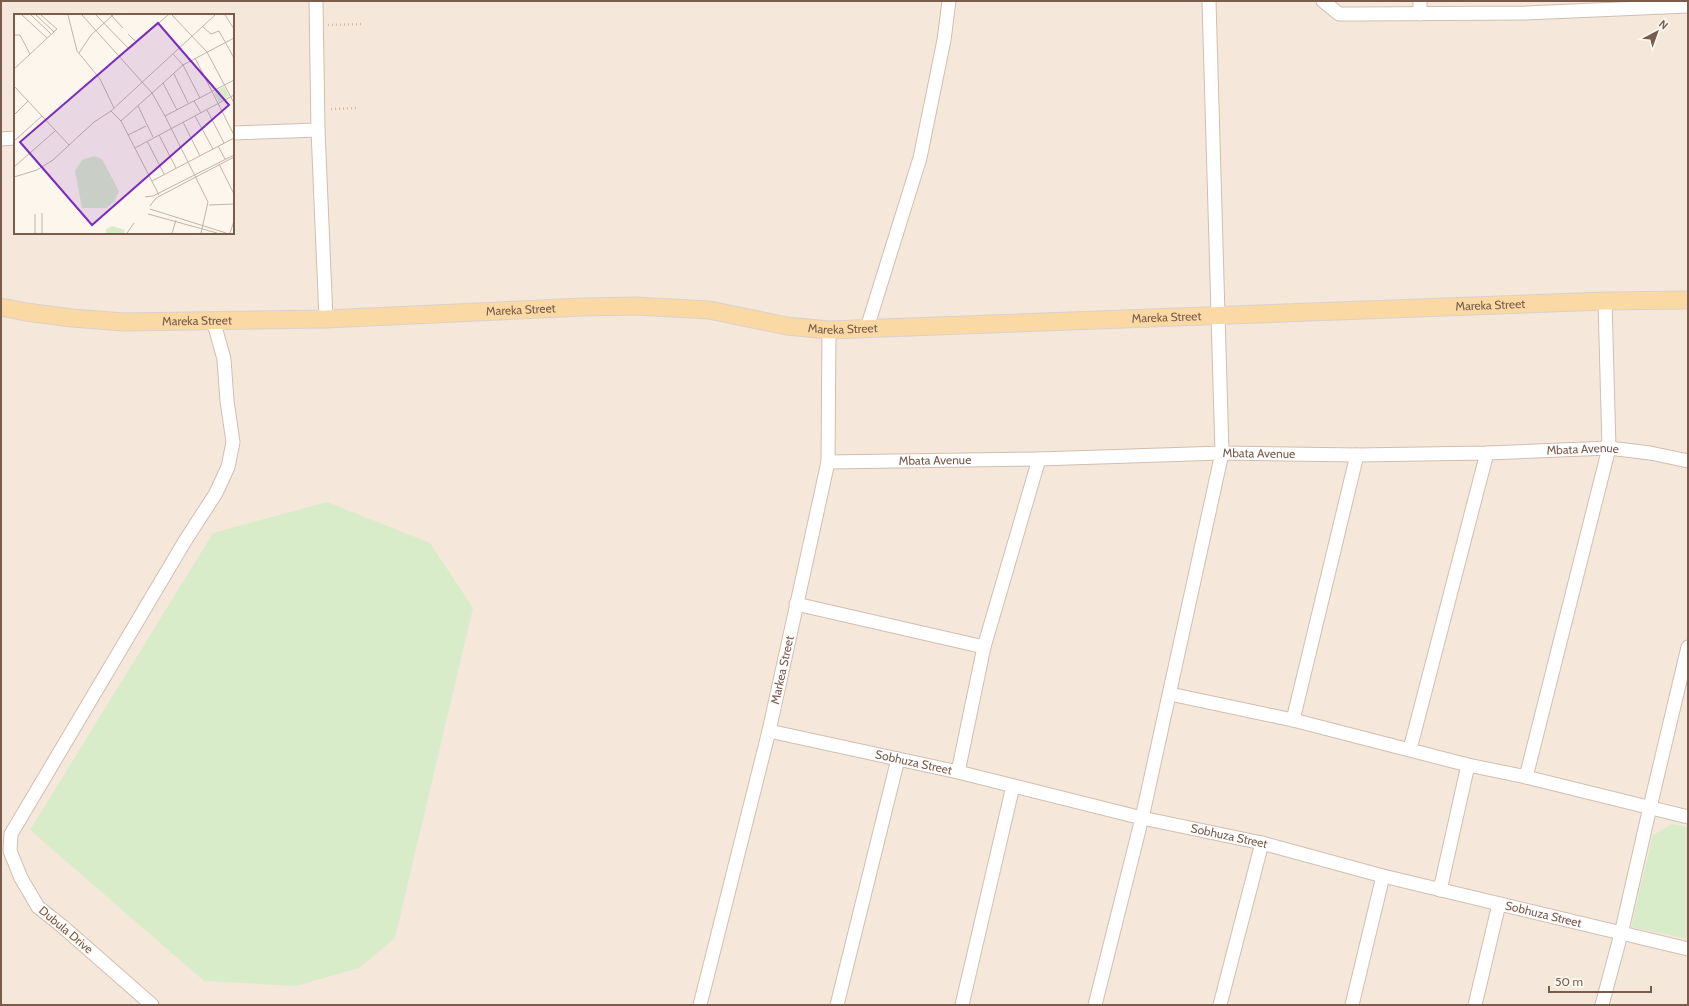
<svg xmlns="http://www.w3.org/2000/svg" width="1689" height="1006" viewBox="0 0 1689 1006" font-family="Cabin,sans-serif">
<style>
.residential{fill:#f5e8da;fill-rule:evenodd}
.green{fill:#d8ecc9}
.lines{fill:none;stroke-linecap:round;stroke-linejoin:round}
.minor-casing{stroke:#d1beb0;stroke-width:15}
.major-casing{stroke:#dad1cd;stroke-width:19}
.path{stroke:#d9b8a5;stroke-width:2.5;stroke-dasharray:1 3;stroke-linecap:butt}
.minor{stroke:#fff;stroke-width:13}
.major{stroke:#fbd9a5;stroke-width:17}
.labels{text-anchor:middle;stroke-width:4;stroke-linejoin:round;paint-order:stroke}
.street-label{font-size:12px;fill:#7a5c4d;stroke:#fffaf3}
.inset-road{fill:none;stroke:#c5b3a7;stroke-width:1}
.view{fill:#7b2cbf;fill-opacity:0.15;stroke:#7b2cbf;stroke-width:2}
.inset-edge{fill:none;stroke:#7a5c4d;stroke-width:2}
</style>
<rect width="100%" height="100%" fill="#fdf6ec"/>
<path class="residential" d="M1,1h1687v1004h-1687zM15,15h218v218h-218z"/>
<g class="green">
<path d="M327,502l103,41 43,65 -78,330 -36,30 -63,18 -92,-5 -174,-151 183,-297z"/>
<path d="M1672,824l16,3v112l-57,-12 22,-92z"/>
</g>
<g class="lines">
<defs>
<g id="minor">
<path d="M316,1l2,129 8,189"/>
<path d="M1323,1l16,13h17l170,-1 162,-7"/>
<path d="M1420,1v13"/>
<path d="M233,133l85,-3"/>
<path d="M1,139l14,-1"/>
<path d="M867,328l53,-170 24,-118 5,-39"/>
<path id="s1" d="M828,462l211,-3 183,-6 135,2 130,-2 122,-5 41,5 38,8"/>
<path d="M796,604l188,43"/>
<path d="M1170,694l123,26 175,45 58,12 162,40"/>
<path d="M1293,720l64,-265"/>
<path id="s2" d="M769,731l189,41 184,46 120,25 121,33 305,73"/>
<path d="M1410,749l77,-296"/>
<path d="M958,772l26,-125 55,-188"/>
<path d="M1526,777l83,-329 -4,-147"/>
<path d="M1440,890l28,-125"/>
<path d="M152,1005l-90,-79 -24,-19 -17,-29 -11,-27 1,-17 174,-293 31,-48 12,-26 5,-25 -6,-41 -3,-42 -11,-39"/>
<path id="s3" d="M700,1005l69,-274 59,-269 1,-132"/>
<path d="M837,1005l61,-246"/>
<path d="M962,1005l51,-219"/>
<path d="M1095,1005l47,-187 80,-365 -13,-452"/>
<path d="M1220,1005l42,-162"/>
<path d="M1352,1005l31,-129"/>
<path d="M1475,1005l24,-101"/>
<path d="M1602,1005l19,-71 29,-127 38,-160"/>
</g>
<g id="major">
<path id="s4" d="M1,307l25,5 46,6 52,4 202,-3 258,-12 52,-1 73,4 78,16 42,4 776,-29 83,-1"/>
</g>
</defs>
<use href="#minor" class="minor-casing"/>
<use href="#major" class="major-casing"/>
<g class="path">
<path d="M328,25l36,-1"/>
<path d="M331,109l28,-1"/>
</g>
<use href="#minor" class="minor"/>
<use href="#major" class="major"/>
</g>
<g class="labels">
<g class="street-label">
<text dy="4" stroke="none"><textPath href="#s4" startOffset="1493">Mareka Street</textPath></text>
<text dy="4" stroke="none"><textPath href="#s4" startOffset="521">Mareka Street</textPath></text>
<text dy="4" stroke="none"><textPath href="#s4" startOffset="1169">Mareka Street</textPath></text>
<text dy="4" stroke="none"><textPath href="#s4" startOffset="197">Mareka Street</textPath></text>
<text dy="4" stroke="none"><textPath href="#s4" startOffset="845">Mareka Street</textPath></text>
<text dy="4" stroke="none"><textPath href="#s1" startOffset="755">Mbata Avenue</textPath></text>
<text dy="4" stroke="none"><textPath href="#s1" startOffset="431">Mbata Avenue</textPath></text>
<text dy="4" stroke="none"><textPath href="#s1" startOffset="107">Mbata Avenue</textPath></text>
<text dy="4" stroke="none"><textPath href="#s3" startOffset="345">Markea Street</textPath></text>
<text dy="4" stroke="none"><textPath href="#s2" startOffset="148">Sobhuza Street</textPath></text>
<text dy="4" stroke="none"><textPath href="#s2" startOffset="472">Sobhuza Street</textPath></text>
<text dy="4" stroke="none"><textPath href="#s2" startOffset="796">Sobhuza Street</textPath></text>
<text transform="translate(66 930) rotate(40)" y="4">Dubula Drive</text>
</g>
</g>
<g transform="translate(14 14)">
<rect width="220" height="220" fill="#fdf6ec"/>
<path d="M210,72l5,10 -10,6 -5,-9zM80,142l8,3 17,32 -5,11 -8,6h-24l-7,-37 7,-11zM98,212l13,4 -1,3h-18v-4z" fill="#d8ecc9"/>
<path class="inset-road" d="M8,1l25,23M17,1l20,19M22,1l18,17M54,1l9,36 23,28 14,29M68,1l70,78 13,23 43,86 -7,31M82,1l33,34 39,-34M97,1l12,13M158,1l35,37 27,51M211,1l9,14M189,13l8,7 8,-3 15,27M114,20l9,9M0,21h6l10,19M65,39l12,-18 22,-20M159,40l10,11 17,33M181,44l39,77M0,55l43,-40 -16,-14M160,60l14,29M149,69l14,27M0,72l55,59M180,87l7,12M124,92l15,31M193,96l17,33M97,97l10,10 38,74M0,101l14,-14M151,102l69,-36M181,102l18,33M107,107l62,-56 51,-27M169,108l17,34M114,121l18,-9M145,121l17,33M0,127l28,-25M133,127l17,33M204,132l7,13M121,134l99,-53M205,150l15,30M0,153l41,-36M0,163l23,-7 16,-10 41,-38 17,-11 104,-96M138,167l82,-43M131,183l8,-1 81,-41M195,191l25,-1M136,192l6,-8 78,-41M136,195l76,24M21,200v19M134,200l69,19M28,219v-20M113,219l7,-10M158,219l4,-13M216,219l4,-12"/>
<path class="view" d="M144,9l71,82 -137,120 -72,-83z"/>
<rect width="220" height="220" class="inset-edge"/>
</g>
<rect width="1689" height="1006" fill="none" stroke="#7a5c4d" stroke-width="4"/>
<g transform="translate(1657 32) rotate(41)" stroke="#fffaf3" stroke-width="3" paint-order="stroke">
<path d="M0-3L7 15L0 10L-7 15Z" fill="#7a5c4d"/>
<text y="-6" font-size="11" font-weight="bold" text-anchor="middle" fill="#7a5c4d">N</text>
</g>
<path d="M1549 986v6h102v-6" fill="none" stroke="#7a5c4d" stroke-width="2"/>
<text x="1555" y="986" font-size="12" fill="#7a5c4d" stroke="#fffaf3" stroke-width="3" paint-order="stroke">50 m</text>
</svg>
